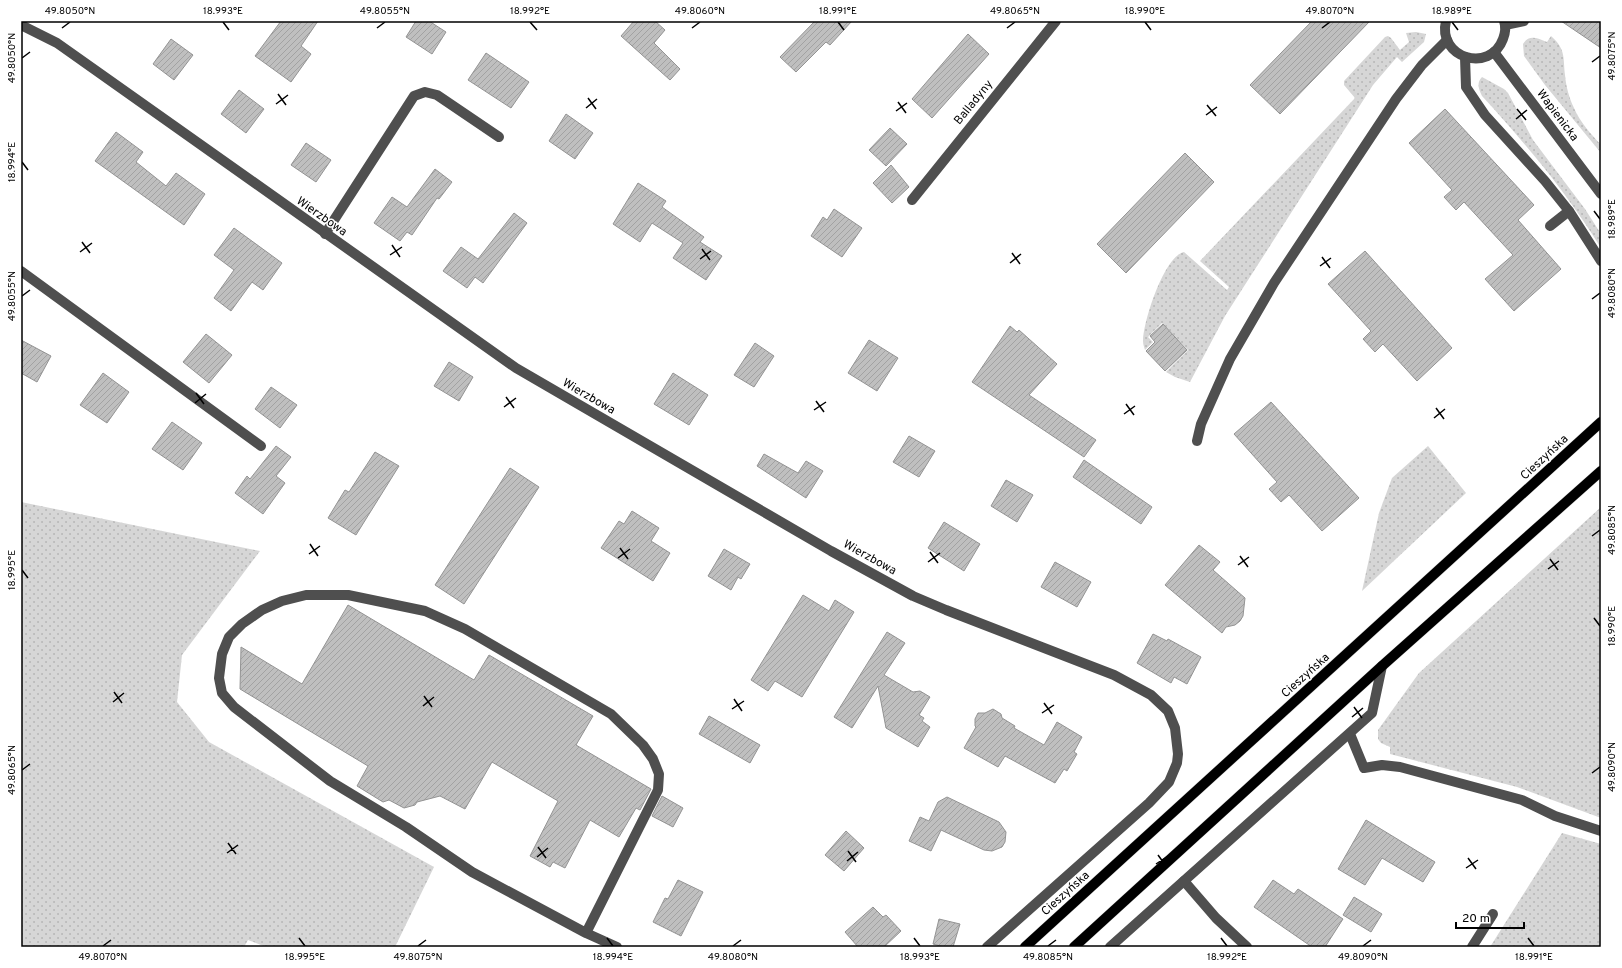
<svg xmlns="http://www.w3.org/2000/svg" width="1622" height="968" viewBox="0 0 1622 968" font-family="Overpass,sans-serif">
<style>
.green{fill:url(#green-dots)}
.building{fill:url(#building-hatch);stroke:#939393}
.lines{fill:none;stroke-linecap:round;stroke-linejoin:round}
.major-casing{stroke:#dbdbdb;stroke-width:11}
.minor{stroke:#4f4f4f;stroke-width:10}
.major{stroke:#000;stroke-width:10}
.ticks{fill:none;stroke:#000;stroke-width:1.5}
.labels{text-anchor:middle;stroke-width:3;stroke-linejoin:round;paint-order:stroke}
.street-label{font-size:12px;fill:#000;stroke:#fff}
.neatline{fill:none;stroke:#000;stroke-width:1.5}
.ticks-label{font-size:10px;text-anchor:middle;fill:#000}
</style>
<defs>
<pattern id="green-dots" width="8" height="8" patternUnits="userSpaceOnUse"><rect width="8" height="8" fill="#d6d6d6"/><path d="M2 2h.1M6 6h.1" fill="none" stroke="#b6b6b6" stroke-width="1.8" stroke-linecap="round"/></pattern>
<pattern id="building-hatch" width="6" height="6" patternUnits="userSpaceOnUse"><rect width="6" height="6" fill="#bfbfbf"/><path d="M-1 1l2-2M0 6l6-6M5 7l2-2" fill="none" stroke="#a2a2a2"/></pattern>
</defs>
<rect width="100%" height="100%" fill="#fff"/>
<g class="green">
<path d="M1416,32l10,2 -2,8 -22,20 -5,-5 -24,28 -148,231 -35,66 -15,-5 -9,-5 22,-22 -26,-27 -14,14 5,5 -8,8c-1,-3 -2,-6 -2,-9 0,-19 21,-85 41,-89l43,38 2,-3 -29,-26 155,-163 -11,-13v-4l41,-44 3,-1 3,2 9,12 9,-8 -3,-9z"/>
<path d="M1551,36c15,13 12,22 14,39 1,11 4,23 9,33 6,14 17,26 27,37v8l-56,-68 -21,-29 -1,-12c6,-10 14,-6 24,-2z"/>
<path d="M1482,77l22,12 4,4 25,47 52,69 16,25v14c-34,-55 -75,-104 -119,-152 -3,-6 -6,-13 0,-19z"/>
<path d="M1428,446l38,47 -104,98 17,-78 13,-35z"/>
<path d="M21,502l239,49 -78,104 -5,47 32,40 225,125 -39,80h-129l-18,-7 -4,7h-223z"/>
<path d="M1601,507v311l-84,-31 -127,-33v-7l-9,-4 -3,-4v-9l41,-57z"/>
<path d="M1562,833l39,11v103h-111z"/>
</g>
<g class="building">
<path d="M281,21h37l-17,25 10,8 -20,28 -36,-26z"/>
<path d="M416,21h13l17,11 -14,22 -26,-17z"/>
<path d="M634,21h21l10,9 -11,13 26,26 -10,11 -49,-44z"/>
<path d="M815,21h37l-22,24 -4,-3 -30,30 -16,-15z"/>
<path d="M1312,21h58l-90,93 -30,-29z"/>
<path d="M1561,21h40v27z"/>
<path d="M968,34l21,20 -57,64 -20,-19z"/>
<path d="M171,39l22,16 -19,25 -21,-16z"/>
<path d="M486,53l43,29 -18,26 -43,-28z"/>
<path d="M239,90l25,19 -18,24 -25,-19z"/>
<path d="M1445,109l89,96 -16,15 43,49 -47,42 -29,-32 28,-24 -49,-53 -8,8 -12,-13 8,-7 -43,-47z"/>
<path d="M566,114l27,19 -18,26 -26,-18z"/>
<path d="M890,128l17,16 -21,22 -17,-16z"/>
<path d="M116,132l27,20 -7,10 30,24 10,-13 29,21 -21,31 -89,-64z"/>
<path d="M306,143l25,17 -15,22 -25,-17z"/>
<path d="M1185,153l29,29 -88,91 -29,-29z"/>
<path d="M891,165l18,22 -17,16 -19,-20z"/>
<path d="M435,169l17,13 -13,17 -2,-1 -25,37 -5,-3 -7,9 -26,-18 18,-26 15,10z"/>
<path d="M638,183l28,18 -4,6 42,30 -4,5 22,14 -16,24 -33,-22 10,-15 -31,-20 -12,19 -27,-18z"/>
<path d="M834,209l28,19 -20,29 -31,-21 12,-19 4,3z"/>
<path d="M514,213l13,10 -44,60 -8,-6 -8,11 -24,-17 18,-24 17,12z"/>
<path d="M234,228l48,35 -19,27 -11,-8 -21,29 -17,-13 20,-28 -20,-15z"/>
<path d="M1365,251l87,97 -35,33 -34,-37 -8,8 -12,-13 8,-8 -43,-47z"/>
<path d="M1163,324l24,26 -22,21 -19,-20 9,-9 -5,-6z"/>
<path d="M1010,326l7,6 2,-2 38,34 -28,31 67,45 -12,17 -112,-75z"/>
<path d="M206,334l26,21 -23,28 -26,-21z"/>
<path d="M21,340l30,16 -14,26 -16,-9z"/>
<path d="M869,340l29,18 -21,33 -29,-18z"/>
<path d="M755,343l19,13 -20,31 -20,-12z"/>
<path d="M449,362l24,15 -14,24 -25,-15z"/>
<path d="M103,373l26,19 -22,31 -27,-18z"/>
<path d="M673,373l35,22 -19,30 -35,-21z"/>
<path d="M271,387l26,18 -17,23 -25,-19z"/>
<path d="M1271,402l88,96 -37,33 -33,-36 -8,7 -12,-13 8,-7 -43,-48z"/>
<path d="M172,422l30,21 -19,27 -31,-21z"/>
<path d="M909,436l26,15 -16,26 -26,-15z"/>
<path d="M276,446l15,11 -15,19 9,7 -22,31 -28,-21 12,-17 3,3z"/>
<path d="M375,452l24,14 -43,69 -28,-17 17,-28 4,2z"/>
<path d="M764,454l34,19 8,-12 17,10 -17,27 -49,-32z"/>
<path d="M1084,460l68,47 -11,17 -68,-47z"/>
<path d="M510,468l29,19 -75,117 -29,-19z"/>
<path d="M1006,480l27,15 -16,27 -26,-16z"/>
<path d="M632,511l27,17 -8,13 19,12 -17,28 -52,-33 18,-27 5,3z"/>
<path d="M944,522l36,22 -16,27 -36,-23z"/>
<path d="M1199,545l21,17 -7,8 32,28 -2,18 -3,5 -5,4 -9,2 -4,6 -57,-48z"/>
<path d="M724,549l26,15 -9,15 -3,-2 -7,13 -23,-14z"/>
<path d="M1055,562l36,20 -14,25 -36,-20z"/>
<path d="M803,595l26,16 6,-11 19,12 -52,85 -27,-16 -7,10 -17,-11z"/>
<path d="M348,605l126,75 15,-25 104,61 -17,29 75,44 -11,21 -4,-2 -17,29 -29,-17 -25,48 -12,-6 -3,5 -20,-11 28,-55 -66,-39 -27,47 -25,-13 -23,6 -2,3 -11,3 -15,-8 -6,2 -26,-16 11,-20 -128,-77 1,-42 61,37z"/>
<path d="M887,632l18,11 -21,32 29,17 7,-1 10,6 -11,18 5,3 -2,3 8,6 -12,20 -32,-19 -8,-42 -26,42 -18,-11z"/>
<path d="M1153,634l14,7 1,-2 33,18 -14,27 -13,-7 -3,6 -34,-20z"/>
<path d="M993,709l8,5 1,4 13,8 -1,2 30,17 13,-23 25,15 -8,15 3,2 -10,17 -3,-2 -9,14 -50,-27 -7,11 -34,-19 12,-21 -1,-1v-7l3,-6h7z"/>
<path d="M709,716l51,29 -10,18 -51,-29z"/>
<path d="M662,796l21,12 -10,19 -21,-11z"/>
<path d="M947,797l52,25 7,10 -1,10 -3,5 -10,4 -8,-1 -43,-20 -10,21 -22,-10 11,-24 9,4 9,-19z"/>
<path d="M1366,820l69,42 -12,20 -41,-24 -17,27 -27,-16z"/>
<path d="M846,831l18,17 -20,23 -19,-16z"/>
<path d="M678,880l25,12 -22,44 -28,-14 12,-24 3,1z"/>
<path d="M1273,880l21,14 4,-5 45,30 -18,28h-13l-58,-40z"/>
<path d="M1354,897l28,17 -11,18 -28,-17z"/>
<path d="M873,907l10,10 3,-2 15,16 -17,16h-26l-13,-15z"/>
<path d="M939,919l21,5 -7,23h-9l-11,-3z"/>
</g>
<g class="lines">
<defs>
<g id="major">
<path d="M1025,947l576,-525"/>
<path d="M1074,947l308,-281 219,-195"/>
</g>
</defs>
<use href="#major" class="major-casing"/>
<g class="minor">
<path d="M1446,21c-9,37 44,53 57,18 2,-5 3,-12 1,-18"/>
<path d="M21,25l36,18 459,325 315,183 82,45 33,14 168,65 37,20 17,16 7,17 3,26 -1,9 -8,19 -20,21 -162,144"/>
<path d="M1505,25l19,-4"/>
<path d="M1494,52l107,142"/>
<path d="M1465,57l1,30 19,28 60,66 24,30 32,50"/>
<path d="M912,200l144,-179"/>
<path d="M1550,226l19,-15"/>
<path d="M325,234l89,-138 11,-4 12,3 62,42"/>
<path d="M21,271l240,175"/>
<path d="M1197,441l4,-17 29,-65 44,-76 122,-184 26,-34 25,-25"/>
<path d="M1350,734l14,34 18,-3 18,2 122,33 33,16 46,15"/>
<path d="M1184,881l32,37 31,29"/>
<path d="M586,933l72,-143 1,-16 -6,-15 -10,-14 -32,-31 -146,-85 -40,-18 -77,-16h-42l-24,6 -20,9 -20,14 -13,13 -7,17 -3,24 3,15 12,14 96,74 76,46 66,45 114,61 31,14"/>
<path d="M1110,947l262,-234 10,-47"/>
<path d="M1472,947l21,-33"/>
</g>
<use href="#major" class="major"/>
</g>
<path class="ticks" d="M223,22l6,8M530,22l7,8M838,22l6,8M1145,22l6,8M1452,22l6,8M62,28l8,-6M377,28l8,-6M692,28l8,-6M1007,28l8,-6M1322,28l8,-6M22,58l8,-6M1592,62l8,-6M278,94l8,11M588,98l8,11M898,102l8,11M276,104l12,-9M1207,105l9,11M586,108l11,-9M1517,109l9,11M896,111l11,-8M1206,115l11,-8M1516,119l11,-9M22,162l6,8M1594,211l6,8M82,242l8,11M392,245l8,12M702,249l8,11M80,252l12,-9M1012,253l8,11M390,255l12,-8M1322,257l8,11M700,259l11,-8M1010,263l11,-9M1320,266l11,-8M22,296l8,-6M1592,299l8,-6M196,393l8,11M506,397l8,11M816,401l8,11M195,403l11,-9M1126,404l8,11M504,407l12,-9M1436,408l8,11M814,410l12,-8M1124,414l11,-8M1434,418l11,-9M1592,536l8,-6M310,544l8,12M620,548l8,11M930,552l8,11M309,554l11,-8M1240,556l8,11M618,558l12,-9M1550,559l8,11M928,562l12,-9M1238,565l11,-8M1548,569l11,-8M22,570l6,8M1594,618l6,8M114,692l8,11M424,696l8,11M734,699l8,12M113,702l11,-9M1044,703l8,11M423,706l11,-9M1354,707l8,11M732,709l12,-8M1042,713l12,-8M1352,717l11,-9M22,770l8,-6M1592,773l8,-6M228,843l8,11M538,847l8,11M848,851l8,11M227,853l11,-8M1158,855l8,11M537,857l11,-9M1468,858l8,11M847,861l11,-9M1156,864l12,-8M1466,868l12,-8M299,938l6,8M607,938l6,8M914,938l6,8M1221,938l6,8M1528,938l6,8M103,946l8,-6M418,946l8,-6M733,946l8,-6M1048,946l8,-6M1363,946l8,-6"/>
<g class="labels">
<g class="street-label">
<text transform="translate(973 102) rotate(-51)" y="4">Balladyny</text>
<text transform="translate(1558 115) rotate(53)" y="4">Wapienicka</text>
<text transform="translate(322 216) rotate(35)" y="4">Wierzbowa</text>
<text transform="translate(589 396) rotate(30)" y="4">Wierzbowa</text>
<text transform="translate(1544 457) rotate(-43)" y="4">Cieszyńska</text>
<text transform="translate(870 557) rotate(29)" y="4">Wierzbowa</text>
<text transform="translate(1305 675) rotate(-42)" y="4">Cieszyńska</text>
<text transform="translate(1065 893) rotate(-42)" y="4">Cieszyńska</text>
</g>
</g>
<rect width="1622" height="968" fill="none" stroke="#ffffff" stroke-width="44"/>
<path d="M1456 922v6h68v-6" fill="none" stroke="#000000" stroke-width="2"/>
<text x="1462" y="922" font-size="12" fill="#000000" stroke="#ffffff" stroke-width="3" paint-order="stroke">20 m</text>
<rect x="22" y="22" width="1578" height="924" class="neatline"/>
<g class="ticks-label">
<text x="70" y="14">49.8050°N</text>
<text x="223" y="14">18.993°E</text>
<text x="385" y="14">49.8055°N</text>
<text x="530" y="14">18.992°E</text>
<text x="700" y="14">49.8060°N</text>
<text x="838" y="14">18.991°E</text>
<text x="1015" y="14">49.8065°N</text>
<text x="1145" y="14">18.990°E</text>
<text x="1330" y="14">49.8070°N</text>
<text x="1452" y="14">18.989°E</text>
<text transform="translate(1611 56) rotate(-90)" y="4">49.8075°N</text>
<text transform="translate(11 58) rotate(-90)" y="4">49.8050°N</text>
<text transform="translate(11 162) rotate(-90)" y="4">18.994°E</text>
<text transform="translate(1611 219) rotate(-90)" y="4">18.989°E</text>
<text transform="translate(1611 293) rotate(-90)" y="4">49.8080°N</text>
<text transform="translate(11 296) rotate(-90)" y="4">49.8055°N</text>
<text transform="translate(1611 530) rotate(-90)" y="4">49.8085°N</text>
<text transform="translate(11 570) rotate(-90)" y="4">18.995°E</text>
<text transform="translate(1611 626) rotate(-90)" y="4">18.990°E</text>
<text transform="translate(1611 767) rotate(-90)" y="4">49.8090°N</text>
<text transform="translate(11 770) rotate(-90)" y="4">49.8065°N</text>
<text x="103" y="960">49.8070°N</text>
<text x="305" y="960">18.995°E</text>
<text x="418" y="960">49.8075°N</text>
<text x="613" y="960">18.994°E</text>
<text x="733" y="960">49.8080°N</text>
<text x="920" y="960">18.993°E</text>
<text x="1048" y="960">49.8085°N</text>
<text x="1227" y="960">18.992°E</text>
<text x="1363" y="960">49.8090°N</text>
<text x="1534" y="960">18.991°E</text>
</g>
</svg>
